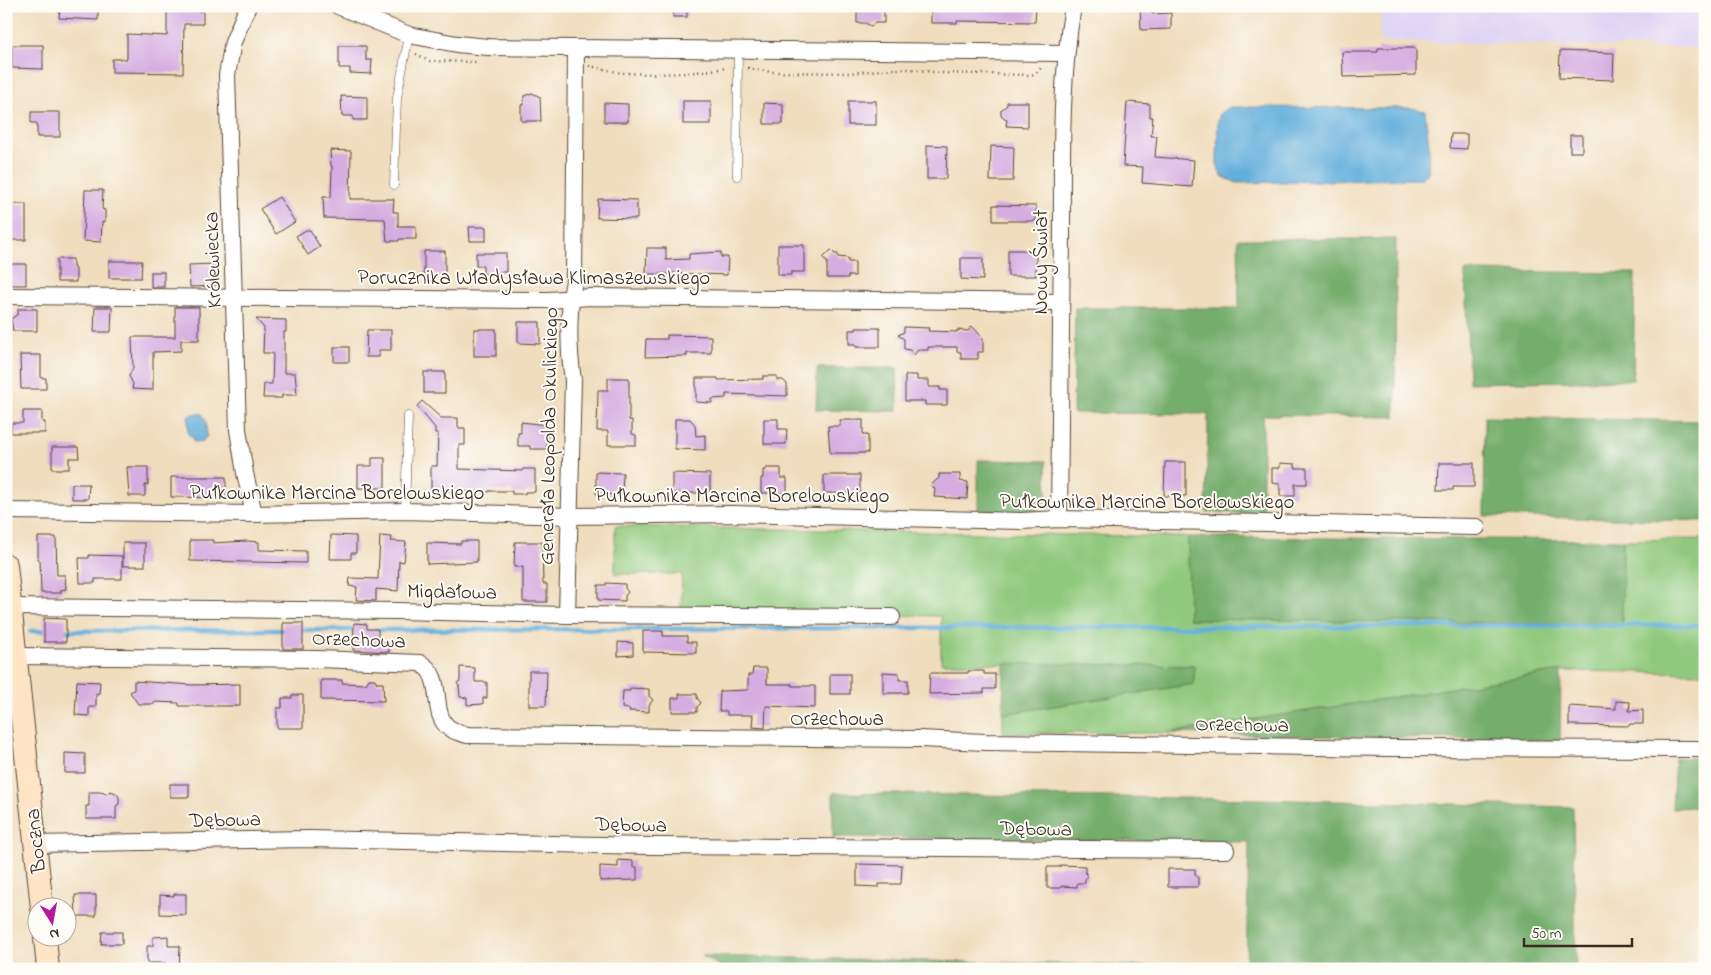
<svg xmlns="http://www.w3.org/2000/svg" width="1711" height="975" viewBox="0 0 1711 975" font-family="'Indie Flower',sans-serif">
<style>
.built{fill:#e0d4f4}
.green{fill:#90c97d;stroke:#667a4e}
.forest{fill:#74ad6c;stroke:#586c45}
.water{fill:#63afdc;stroke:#4f6c7d}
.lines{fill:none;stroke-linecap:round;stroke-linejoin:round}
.stream{stroke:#63afdc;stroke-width:4.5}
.building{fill:#d6ade1}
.lane-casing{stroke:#564536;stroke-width:9}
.street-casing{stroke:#564536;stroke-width:18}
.secondary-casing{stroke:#564536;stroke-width:24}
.path{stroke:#564536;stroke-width:2.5;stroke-dasharray:1 4;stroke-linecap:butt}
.lane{stroke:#fff;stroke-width:8}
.street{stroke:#fff;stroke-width:16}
.secondary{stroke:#ffe4c6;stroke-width:22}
.labels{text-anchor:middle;stroke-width:4;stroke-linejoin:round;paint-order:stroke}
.street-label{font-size:21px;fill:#3b2a1e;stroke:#fdfcf7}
</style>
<rect width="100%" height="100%" fill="#fdfcf7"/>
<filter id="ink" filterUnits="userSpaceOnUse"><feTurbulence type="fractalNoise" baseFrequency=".02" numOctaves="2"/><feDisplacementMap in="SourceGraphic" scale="10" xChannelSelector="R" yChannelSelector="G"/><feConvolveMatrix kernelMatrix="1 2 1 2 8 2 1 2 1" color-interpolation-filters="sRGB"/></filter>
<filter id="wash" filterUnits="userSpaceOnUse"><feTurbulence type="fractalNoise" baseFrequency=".0096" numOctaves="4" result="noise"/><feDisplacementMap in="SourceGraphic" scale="20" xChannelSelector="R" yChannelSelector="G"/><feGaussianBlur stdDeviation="1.12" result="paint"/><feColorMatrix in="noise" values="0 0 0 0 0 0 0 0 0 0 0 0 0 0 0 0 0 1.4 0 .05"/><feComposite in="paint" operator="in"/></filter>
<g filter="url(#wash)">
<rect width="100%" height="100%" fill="#f0ddbd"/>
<path class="built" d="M1381,6h324v42l-325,-7z"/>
<path class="green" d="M615,526l573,11 1,82 433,5 1,-84 82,-1v134l-144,-2 -393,62h-165v-19l191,-30v-18l-253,-3v-47l-260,-4 1,-38h-67z"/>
<g class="forest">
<path d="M1238,239h158l-1,178 -132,-2v99l-57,-2 2,-98 -135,-1 2,-105h164z"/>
<path d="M1465,271l170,2 -2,107 -164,3z"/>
<path d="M817,368h80l1,43 -82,-1z"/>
<path d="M1485,417l220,4v100l-221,-5z"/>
<path d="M978,460l68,1 1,39 -11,11 -58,-1z"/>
<path d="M1188,537l435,3 -1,85 -433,-6z"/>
<path d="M1004,663l190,3v18l-191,30z"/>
<path d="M1561,671l-1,70 -392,-8z"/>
<path d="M1675,758h30v49l-33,1z"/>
<path d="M833,793l421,6 319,8 3,162h-850l-24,-13 544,12 3,-126 -416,-5z"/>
</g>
<g class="water">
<path d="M1230,107l181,1 14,3 4,35 -1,27 -8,6h-12l-171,4 -16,-7 -4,-13 1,-43 2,-7z"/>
<path d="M192,414h10l4,8 1,14 -4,5 -9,1 -1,-4 -5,-4v-17z"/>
</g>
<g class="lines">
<g class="stream">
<path d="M299,630h59"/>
<path d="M374,630l1331,-5"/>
<path d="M30,631h18"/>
<path d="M61,631l227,-1"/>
</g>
</g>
<g id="blocks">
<g class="building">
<path d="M60,6h38v14l-39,-2z"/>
<path d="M167,6h22v5h14v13h-19l-1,49 -71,-1v-13h15v-25l40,2z"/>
<rect x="673" y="6" width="14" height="11"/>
<path d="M857,6h27v17h-9l-4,3 -6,-3h-8z"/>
<path d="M931,6h105l-1,16 -78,-1v2h-26z"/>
<path d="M1140,6h11l1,8 19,-1v16l-30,1z"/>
<path d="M12,45h31v24l-31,-1z"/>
<path d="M339,46h27v14h6l-1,14 -21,-1v-5h-11z"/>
<path d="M1378,48h38v27l-73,2 -1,-25h36z"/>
<path d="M1560,51l54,2 -1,27 -54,-2z"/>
<path d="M532,93l8,4 1,24h-20v-16h3v-9z"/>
<path d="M341,96l26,1v23h-14v-4h-11z"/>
<rect x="683" y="101" width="28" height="23"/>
<rect x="848" y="101" width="28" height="24"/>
<path d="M1007,102h21v25l-22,-1 1,-6 -6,-5v-5l6,-5z"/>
<path d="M1127,102l23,2v13h3l-2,19h6l-2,21 39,3 -2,27 -50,-4 1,-16 -20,-1z"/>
<path d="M604,103l24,1v18h-24z"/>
<path d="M764,103l19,1v20h-19z"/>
<path d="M31,112h29v25h-23v-14h-6z"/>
<path d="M1451,134h16v15l-17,-1z"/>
<rect x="1570" y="135" width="12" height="17"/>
<path d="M927,145l20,1 -1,33h-19z"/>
<path d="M991,146l23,1 -1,34h-23z"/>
<path d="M330,150l21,1 -1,48h44l-1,13h5v14h18v13h-17v2h-12l-2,-22 -61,-1 -1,-21h8l1,-31h-1z"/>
<path d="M85,190h18l-1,19 3,1v12h-3l-1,20 -18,-1z"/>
<path d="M279,197l16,25 -19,12 -16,-25z"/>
<path d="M598,199l39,1v19l-40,-1z"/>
<rect x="6" y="204" width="20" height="36"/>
<path d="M993,205l43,1v15h-43z"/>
<path d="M469,227h17v14h-16z"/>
<path d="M306,230h4l10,17 -12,8 -12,-19z"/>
<path d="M778,245h26v27h-13v3h-13z"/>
<path d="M647,248h19v12l23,-1v-5l32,-2v5h7l-1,18 -57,-2v1h-24z"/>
<path d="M831,250l4,4h3v3l10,1v4h7v14h-7v2h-21v-16l-4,-4z"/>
<rect x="1008" y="250" width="28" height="26"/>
<rect x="424" y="251" width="21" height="23"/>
<path d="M476,253h30v19h-11v2h-12v-8h-7z"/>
<path d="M961,258h22v22l-22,-1z"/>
<path d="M57,259h16v8l3,2v13h-19z"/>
<path d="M109,261h33l-1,17h-32z"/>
<rect x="6" y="264" width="20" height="21"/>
<path d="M215,264v22l-25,1 -1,-22z"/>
<rect x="151" y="272" width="13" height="15"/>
<path d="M95,307h17l-1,25h-17z"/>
<path d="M175,307h24v33h-18v11l-28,1v38l-21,-1 1,-5 -4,-8 4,-8 -1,-31h43z"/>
<path d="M18,309h19v22h-24l-2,-12 7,-5z"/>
<path d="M256,319l30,1v12h-2v41h11l2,22h-15v3h-19l1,-14h8l1,-31h-10l1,-25z"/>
<path d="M518,322h22v22l-22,-1z"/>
<path d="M972,326l11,12v14h-5v7h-17v-7h-4v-5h-29v3h-10l-4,5 -4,-5 -6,-1v-10l-6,-4 6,-3v-5l25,1 -1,3 29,1v-2l11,1z"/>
<path d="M856,328h24v19h-24v-3h-7v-14h7z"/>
<rect x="474" y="329" width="22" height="27"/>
<path d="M367,330h24v20h-12v7h-13z"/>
<path d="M667,335l44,1v17h-24v3l-42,1 1,-18h21z"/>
<rect x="334" y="347" width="15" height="15"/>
<path d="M20,355h21v23h5v11h-25z"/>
<rect x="424" y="372" width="21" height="21"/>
<path d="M905,375h12v5h12v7h11v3h7v15h-22v-4h-20z"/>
<path d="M763,376h14v4h6l4,4v12l-61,-2v4l-14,1v4l-16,-1v-24h22v2l45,-1z"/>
<path d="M608,378h21v42h3v14l4,1v10h-28v-14h-11l1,-41h10z"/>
<path d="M422,401l19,17h17v10h7v17h-6v24l64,2v-2h12v23h-10v2h-13v-3h-23v1l-58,-1v-25h6l1,-33h-3v-5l-18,-22z"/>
<path d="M23,411h19v11h3v11h-34v-10h12z"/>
<path d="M675,419h15l5,6 1,11 9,-1v15l-30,-1z"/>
<path d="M764,419h14v10h9l-1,15h-22z"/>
<path d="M840,420h23v15h5v18h-38l-2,-27h12z"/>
<path d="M521,422l26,3v24h-17v-3h-12v-13h3z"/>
<path d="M52,447h26l1,11h-10v11h-17z"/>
<path d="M372,458h13v30h-27v-22h14z"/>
<path d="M1165,462h21v34h-22z"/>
<path d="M1280,463l15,1v4h12v16h-12v12h-15v-12l-8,-1v-15h8z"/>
<path d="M1439,463h35v24h-21v3h-15z"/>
<path d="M127,467h21v18h-3v11h-16z"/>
<path d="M766,468h15v10h6v15h-26v-15h2v-8h3z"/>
<path d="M596,472l27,1 -1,22 -26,-1z"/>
<path d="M672,473l38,1v18h-9v1h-29z"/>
<path d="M939,474h21v7l8,1 -1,17 -33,-2 1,-8 -4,-4 8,-7z"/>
<path d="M824,475h36v19l-36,-1z"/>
<path d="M171,477h55v21l-55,-1z"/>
<path d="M72,484h17l-1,15h-16z"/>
<path d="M331,535l25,1v17h-5v6h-21z"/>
<path d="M380,536l12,1 -1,4 15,1 -2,20 -5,-1 -1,30 -22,-2v12l-20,-1 1,-13 -8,-1 1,-8 28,1z"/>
<path d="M38,537h18l1,38h8l1,14 -5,1v3h-20l-1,-33h-2z"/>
<path d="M190,540h23v3l34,-2 12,1v8l47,1v12l-116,-2z"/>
<path d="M461,541h16v21l-50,2v-21l34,1z"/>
<path d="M515,542h27l1,42h4v18h-24v-35h-9z"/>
<rect x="123" y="543" width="22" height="23"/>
<path d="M89,555l33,1v23h-27v4h-15l-1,-25h10z"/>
<path d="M606,583l19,1v4l3,4 -3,4v5l-27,-1v-15h8z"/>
<path d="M44,618l22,1v23h-22z"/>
<rect x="283" y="623" width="20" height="26"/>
<path d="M354,623l13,1v5h11v13h11v10l-36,-2z"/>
<path d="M643,631h20v5h24v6h9v11l-53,-1z"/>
<path d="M618,642l15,1v12l-15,1z"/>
<path d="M460,667l15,1v14h12v16h-4v6l-16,1v-7l-7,-1 -1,-11 -2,-3 3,-2z"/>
<path d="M753,668h14v16h25v2h23v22l-49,-2 -1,22 -13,-1 1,-12h-26v-4h-8l1,-20 28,-1v-15h4z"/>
<path d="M529,671h18l-1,35h-17z"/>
<path d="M968,671h16v3h11v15h-11v4l-55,1 1,-21h38z"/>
<path d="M883,672l16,1v7h9v13h-25z"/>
<rect x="830" y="674" width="20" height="20"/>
<path d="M369,679h6l2,4h6l1,18 -63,-1v-20h21v3l24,1z"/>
<path d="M77,681l23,1 -1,12 -3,-1v14h-7v9l-14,-1z"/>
<path d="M134,681l58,4 48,-1v22h-61v-3l-25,-1v2h-16l-8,-12 4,-2z"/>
<path d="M630,688l19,1v7l4,4 -4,5v7l-20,-1 1,-2 -8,-1 1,-17h7z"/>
<path d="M679,694h18v4l4,5 -4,4v5h-25v-14h7z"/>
<path d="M292,695h11v33h-26v-20h5v-10h10z"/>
<path d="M1616,701l14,1 -1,9 14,-1v14h-13l-1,2 -60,-1v-19l47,3z"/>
<path d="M65,753l20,1v19h-20z"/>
<rect x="170" y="784" width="19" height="13"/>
<path d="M110,791l6,2 3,4v7l-3,2v13h-30v-13h3v-14h12l6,2z"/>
<path d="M618,860l15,1v6h4v13l-37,1v-15l18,1z"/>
<path d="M857,864l45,1 -1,19h-22v3l-22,-1z"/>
<path d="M1060,865l25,1v6l3,4 -3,3v4h-8v4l-16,-1v2h-14v-21h13z"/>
<path d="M1168,869h27v5l3,4v9h-30z"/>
<path d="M174,894h12v21l-26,-1v-19l14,1z"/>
<path d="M75,895h21v21h-20z"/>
<path d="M102,932h20v12h-21z"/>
<path d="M168,936v10h12l-1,23h-14l1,-6h-19v-17h6v-9z"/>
</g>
</g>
</g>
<g filter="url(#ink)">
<use href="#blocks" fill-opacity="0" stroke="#564536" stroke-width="1"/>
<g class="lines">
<defs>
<g id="lane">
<path d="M737,176l1,-127"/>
<path d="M394,185l3,-87 12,-63"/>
<path d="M405,511l3,-95"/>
</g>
<g id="street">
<path d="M248,6l-15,36 -6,33 11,355 7,43 9,41"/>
<path d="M338,6l71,29 48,9 31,3 578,6"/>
<path d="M6,296l543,4 41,-3 471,5"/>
<path d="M6,511l248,3 151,-3 165,5 163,-2 288,7 38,-2 418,8"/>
<path d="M1059,519c1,-95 2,-191 3,-287 0,-75 -2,-151 11,-226"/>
<path d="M10,607l387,4 170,4 325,2"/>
<path d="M567,615l6,-235c-5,-33 -5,-67 1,-100l2,-232"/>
<path d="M15,656l303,3 102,4c26,13 9,50 29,65 6,4 12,5 18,7l453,4 65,3 405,6 315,1"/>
<path d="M35,844l274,-5 341,7 576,4"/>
</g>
<g id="secondary">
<path d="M6,565l36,343"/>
<path d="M45,938l3,31"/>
</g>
</defs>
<use href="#lane" class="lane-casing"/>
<use href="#street" class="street-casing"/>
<use href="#secondary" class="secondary-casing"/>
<g class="path">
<path d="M416,54l14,7 46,1"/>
<path d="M589,66l33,7 32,1 34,-1 39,-5"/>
<path d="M748,68l23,4 78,1 45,-4h17l29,4 90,2 5,-1 6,-6"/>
</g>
<use href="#lane" class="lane"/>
<use href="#street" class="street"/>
<use href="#secondary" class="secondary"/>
</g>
</g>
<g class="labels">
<g class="street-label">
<text transform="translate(212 260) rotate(-92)" y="7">Królewiecka</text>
<text transform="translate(1040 262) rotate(-90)" y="7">Nowy Świat</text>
<text x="534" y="284">Porucznika Władysława Klimaszewskiego</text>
<text transform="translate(548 436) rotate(-89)" y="7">Generała Leopolda Okulickiego</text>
<text x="337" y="499">Pułkownika Marcina Borelowskiego</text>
<text x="742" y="502">Pułkownika Marcina Borelowskiego</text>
<text x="1147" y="508">Pułkownika Marcina Borelowskiego</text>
<text transform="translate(452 591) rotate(1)" y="7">Migdałowa</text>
<text transform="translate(359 639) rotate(2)" y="7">Orzechowa</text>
<text x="837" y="725">Orzechowa</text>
<text transform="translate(1242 724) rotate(1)" y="7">Orzechowa</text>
<text transform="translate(225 819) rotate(-1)" y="7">Dębowa</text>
<text transform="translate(631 824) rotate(1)" y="7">Dębowa</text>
<text transform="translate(1036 828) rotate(1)" y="7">Dębowa</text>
<text transform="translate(35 841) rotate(-96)" y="7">Boczna</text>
</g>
</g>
<rect width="1711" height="975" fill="none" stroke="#fdfcf7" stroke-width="25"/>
<g transform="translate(52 922) rotate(169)"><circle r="24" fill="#fdfcf7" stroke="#afa8a0"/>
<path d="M0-4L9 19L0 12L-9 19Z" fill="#b5179e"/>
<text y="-8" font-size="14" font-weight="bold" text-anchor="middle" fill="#3b2a1e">N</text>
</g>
<path d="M1524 938v8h108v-8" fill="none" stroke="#3b2a1e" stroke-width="2.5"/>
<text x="1531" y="938" font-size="15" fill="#3b2a1e" stroke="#fdfcf7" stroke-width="4" paint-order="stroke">50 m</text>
</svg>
